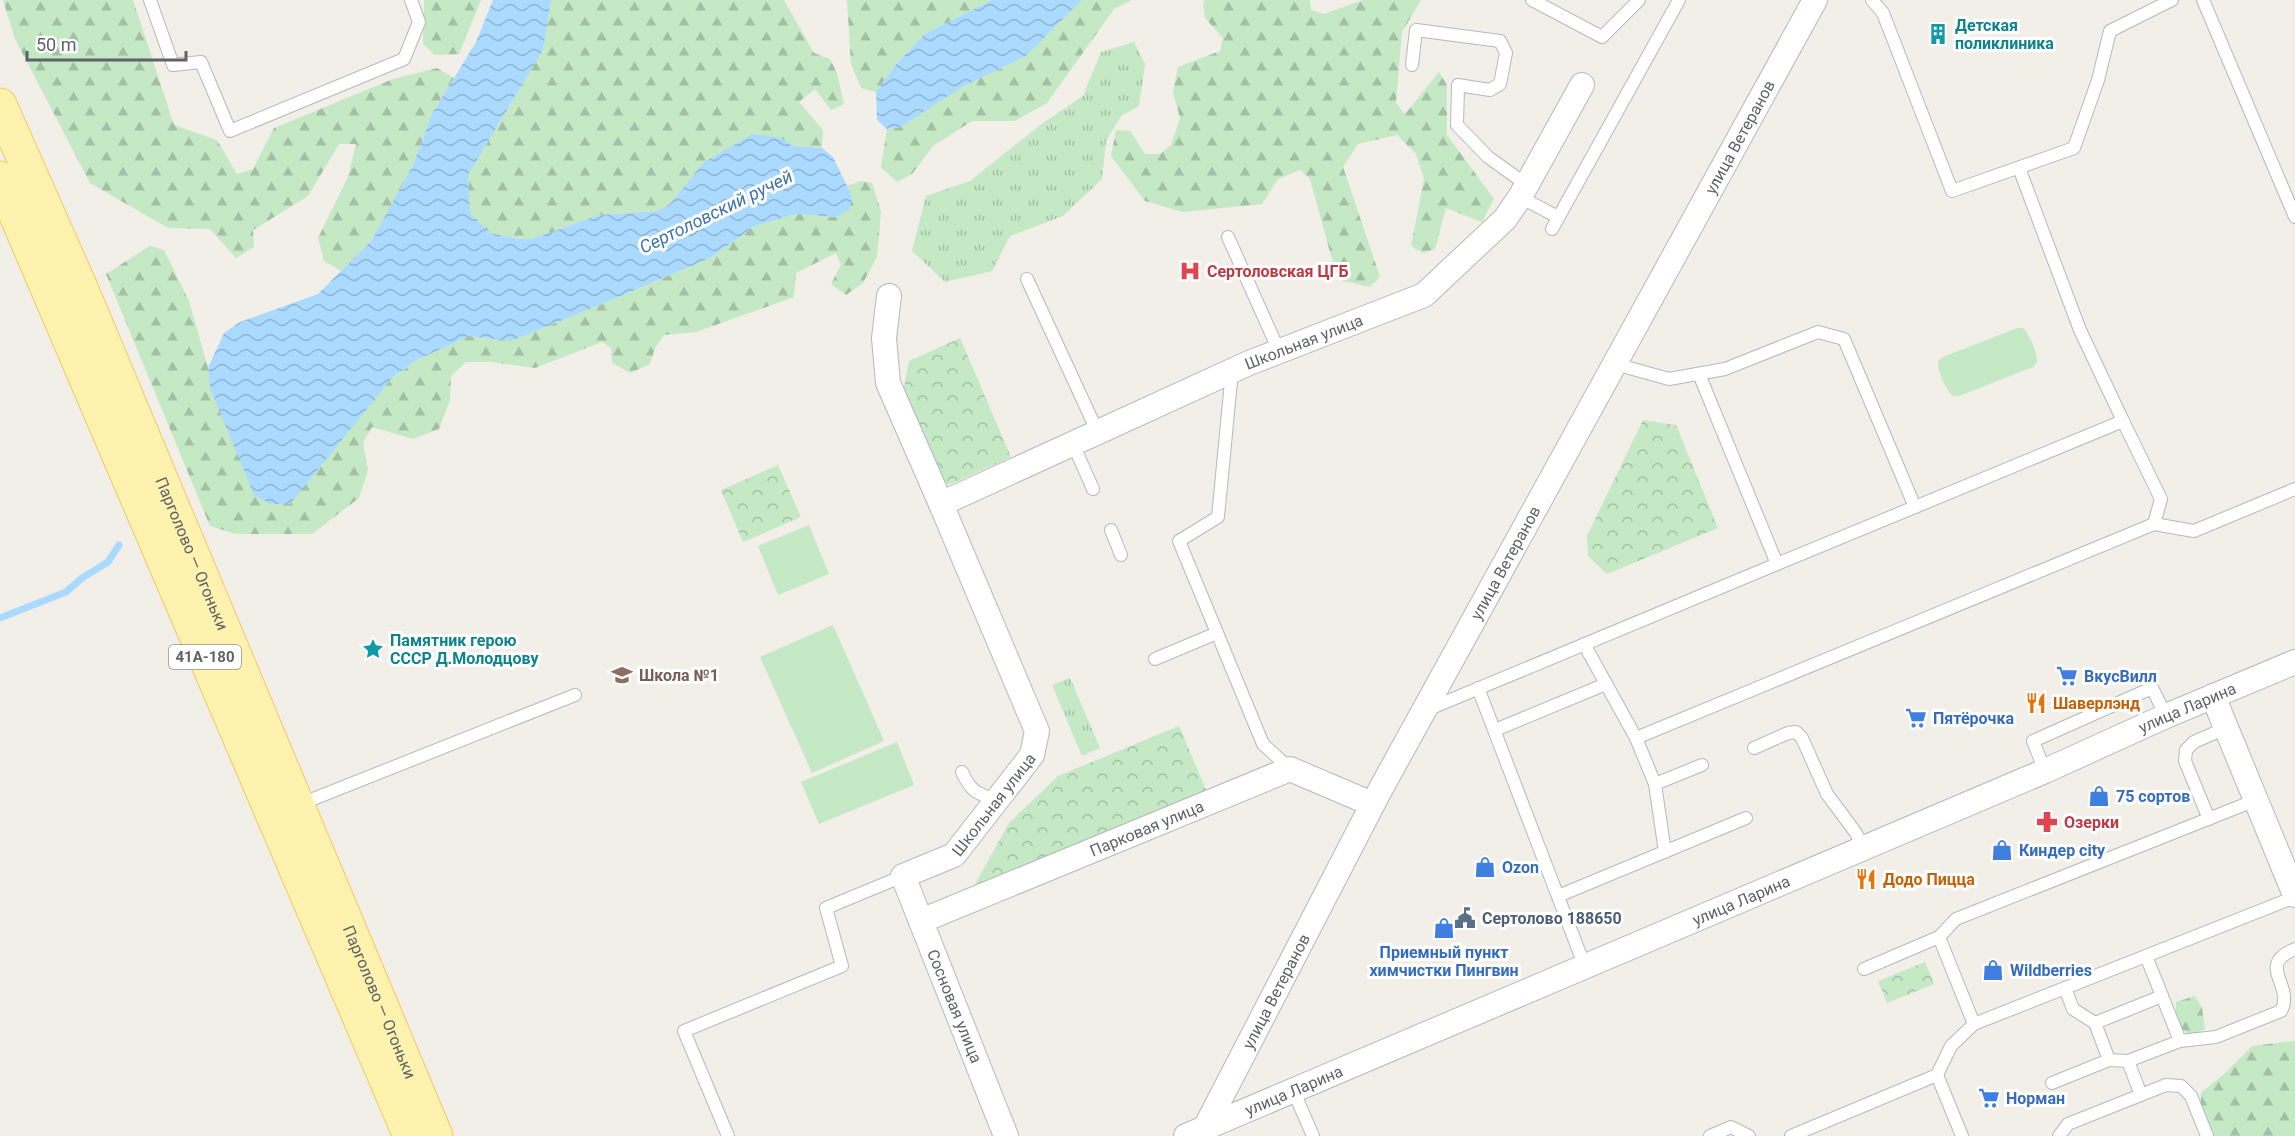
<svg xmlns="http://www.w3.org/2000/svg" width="2295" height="1136" viewBox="0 0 2295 1136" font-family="Roboto,sans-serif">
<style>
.grass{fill:url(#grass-tufts)}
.forest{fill:url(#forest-firs)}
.park{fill:url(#park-crowns)}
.pitch{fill:#c5e8c5}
.water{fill:url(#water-waves)}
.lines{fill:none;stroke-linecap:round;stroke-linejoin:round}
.stream{stroke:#aadaff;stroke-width:7}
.service-casing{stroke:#b5b8bc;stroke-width:14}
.minor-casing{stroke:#b5b8bc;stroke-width:26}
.primary-casing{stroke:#f2c960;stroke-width:35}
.service{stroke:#fff;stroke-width:12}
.minor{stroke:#fff;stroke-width:24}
.primary{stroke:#fff2af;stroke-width:33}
.labels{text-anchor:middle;stroke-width:6;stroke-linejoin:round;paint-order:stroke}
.shield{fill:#fff;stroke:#8f9295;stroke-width:1.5}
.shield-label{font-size:15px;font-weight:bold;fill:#5f6368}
.culture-label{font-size:16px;font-weight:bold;fill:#0d838f;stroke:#fff;text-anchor:start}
.street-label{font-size:16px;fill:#5f6368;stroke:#fff}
.health-label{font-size:16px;font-weight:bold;fill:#be3a42;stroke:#fff;text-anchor:start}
.education-label{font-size:16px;font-weight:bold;fill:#785e54;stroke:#fff;text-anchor:start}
.shop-label{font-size:16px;font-weight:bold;fill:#366cbe;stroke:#fff;text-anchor:start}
.food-label{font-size:16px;font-weight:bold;fill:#c56008;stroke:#fff;text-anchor:start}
.service-label{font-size:16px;font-weight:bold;fill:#4e5e75;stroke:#fff;text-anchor:start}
.water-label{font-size:18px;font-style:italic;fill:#4174aa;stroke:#fff}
</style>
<defs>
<pattern id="grass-tufts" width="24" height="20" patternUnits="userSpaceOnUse" patternTransform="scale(1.5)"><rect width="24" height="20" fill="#c5e8c5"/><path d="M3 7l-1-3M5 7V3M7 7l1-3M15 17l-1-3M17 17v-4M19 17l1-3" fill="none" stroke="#a3c0a4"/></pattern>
<pattern id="forest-firs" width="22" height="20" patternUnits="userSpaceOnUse" patternTransform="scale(1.5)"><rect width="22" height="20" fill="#c5e8c5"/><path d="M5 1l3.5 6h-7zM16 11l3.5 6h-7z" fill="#a3c0a4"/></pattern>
<pattern id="park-crowns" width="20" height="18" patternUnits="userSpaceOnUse" patternTransform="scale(1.5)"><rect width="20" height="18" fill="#c5e8c5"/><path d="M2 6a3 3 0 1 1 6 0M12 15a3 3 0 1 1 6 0" fill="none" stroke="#a3c0a4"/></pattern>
<pattern id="water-waves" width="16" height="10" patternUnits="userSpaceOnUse" patternTransform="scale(1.5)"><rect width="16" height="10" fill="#aadaff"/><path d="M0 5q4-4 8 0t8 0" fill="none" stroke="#8eb4d2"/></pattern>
</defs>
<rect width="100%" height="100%" fill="#f1efe8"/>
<g class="grass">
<path d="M1134,42l11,22 -6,42 -18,10 -15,25 -4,38 -39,37 -53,20 -18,35 -47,11 -33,-31 14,-55 44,-15 73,-58 40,-27 18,-44z"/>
<path d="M1070,678l30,70 -18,8 -30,-71z"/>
</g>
<g class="forest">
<path d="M3,0h130l41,125 43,15 20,34 16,-5 21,-41 119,-49 44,-11 17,10 -22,36 -19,51 -27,52 -14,23 -31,31 -17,-10 -6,-23 30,-61 8,-33h-17l-31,52 -55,34 1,17 -18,11 -26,-29 -42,-1 -78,-45 -75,-144z"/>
<path d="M424,0h57l-22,54 -24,1 -12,-11z"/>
<path d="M551,0h233l30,53 16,6 7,14 7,31 -13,6 -16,-21 -16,13 24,28 -1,18 -29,-2 -12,-8 -77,24 -34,42 -13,7 -58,4 -67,24h-14l-28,-6 -20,-20 -2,-38 75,-125z"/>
<path d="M847,0h145l-66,33 -29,30 -21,29 -15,-4 -10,-24z"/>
<path d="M1082,0h50l-18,9 -67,94 -32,18h-43l-39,25 -21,28 -15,8 -16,-15 6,-38 14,-2 61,-40 64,-31z"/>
<path d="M1205,0h105l1,10 13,4 39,-14h58l-19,32 -6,71 9,11 34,-42 8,13v50l47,64 -12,23 -36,-14 -11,41 -12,4 -12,-7 13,-67 -8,-25 -19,-19 -39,9 -15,23 37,110 -10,10 -27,-6 -8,-11 -25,-91 -10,-9 -22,9 -16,25 -79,8 -38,-11 -34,-45 5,-26 14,1 15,23h15l11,-9 9,-27 -7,-26 5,-25 42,-16 3,-13 -18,-20 -2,-15z"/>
<path d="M861,181l11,2 9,28 -4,46 -14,26 -17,12 -15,-11 10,-19 -5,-12 -40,20 -2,24 -98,35 -32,3 -9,13 -5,16 -20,9 -18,-10 -1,-15 -9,-6 -67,26 -43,-6h-26l-15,14 -1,24 -11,29 -26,10 -41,-12 -9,16 5,27 -9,28 -47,36h-76l-26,-8 -104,-252 44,-28 14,4 25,51 19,67 2,20 183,-10 24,-18 52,-24 42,5 96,-39 103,-44 45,-32 41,-12 40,3 16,-21 -5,-10z"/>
<path d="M2195,996l7,12 3,21 -14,7 -15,-12v-22z"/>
<path d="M2295,1041v95h-92l-3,-7 1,-36 22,-18 29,-29z"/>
</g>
<g class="park">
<path d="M960,338l51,119 -60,27h-6l-42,-92 6,-31z"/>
<path d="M1643,420l33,5 42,103 -111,46 -19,-18 -1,-20z"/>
<path d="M778,465l23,52 -58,25 -22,-52z"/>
<path d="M1179,726l27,64 -232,96 35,-63 49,-47z"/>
<path d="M1925,962l9,22 -47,19 -9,-22z"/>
</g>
<g class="pitch">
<path d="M2017,328h6c7,7 14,24 14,34l-4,5 -74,29h-6c-8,-7 -15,-23 -15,-35l5,-4z"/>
<path d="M809,525l20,49 -51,21 -20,-49z"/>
<path d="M833,625l51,116 -72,32 -52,-116z"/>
<path d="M897,742l17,43 -95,39 -18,-42z"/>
</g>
<g class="water">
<path d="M493,0h58l-8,50 -75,125 2,38 20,20 28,6h14l67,-24 58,-4 13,-7 34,-42 49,-28 28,4 12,8 29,2 11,9 19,39 -3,14 -13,7 -40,-3 -41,12 -45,32 -103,44 -96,39 -42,-5 -52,24 -25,18 -102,126h-19l-17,-9 -44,-107 -2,-20 16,-35 16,-11 78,-28 54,-54 41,-75 19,-51 44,-72z"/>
<path d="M992,0h90l-56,56 -64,31 -61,40 -14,2 -10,-9 -1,-28 21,-29 29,-30z"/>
</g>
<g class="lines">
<path class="stream" d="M0,618l66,-26 16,-14 26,-16 11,-17"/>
<defs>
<g id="service">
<path d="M150,0l23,65 28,-3 29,69 174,-72 15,-37 -8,-22"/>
<path d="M1532,0l70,37 37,-37"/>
<path d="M1872,0l11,13 69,178 122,-43 24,-68 12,-49 62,-31"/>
<path d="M2203,0l92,217"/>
<path d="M1412,65l4,-35 84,11 6,12 -6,31 -10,6 -32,-5 -1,40 31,32 39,28"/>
<path d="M2019,168l61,162 43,91"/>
<path d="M1520,197l38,20"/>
<path d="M1552,229l127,-229"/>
<path d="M1228,237l51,114"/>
<path d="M1027,279l71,154"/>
<path d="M1615,364l54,15 56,-10 93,-37 26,7 71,168"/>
<path d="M1232,371l-14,146 -39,24 84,203 27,25"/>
<path d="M1073,444l20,45"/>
<path d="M2154,524l40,7 101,-42"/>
<path d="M1111,530l10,25"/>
<path d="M1584,644l52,94 19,46 10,68"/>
<path d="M1155,659l62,-26"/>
<path d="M1478,688l107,279"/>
<path d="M1429,709l348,-145"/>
<path d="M1495,730l111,-46"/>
<path d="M1636,738l518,-214 7,-25 -38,-78 -346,143 -78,-190"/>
<path d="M1754,748l34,-15 8,-1 6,6 25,56 29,39 7,15"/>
<path d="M2045,771l-12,-30 119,-53 14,28"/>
<path d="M962,772c9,20 15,21 35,29"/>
<path d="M1655,784l47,-19"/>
<path d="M298,805l277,-110"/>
<path d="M2209,819l-24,-58 1,-11 8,-8 32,-14"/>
<path d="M1558,896l188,-78"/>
<path d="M2146,956l34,85"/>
<path d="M1864,969l75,-32"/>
<path d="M2065,988l8,21 22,14 14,37"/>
<path d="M2095,1023l67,-27"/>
<path d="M1974,1024l321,-127"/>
<path d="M2128,1061l13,34"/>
<path d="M1937,1075l25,61"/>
<path d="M2052,1083l57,-23 19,1 52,-20 36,-4 65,-26c14,-26 -26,-46 14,-62"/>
<path d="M1293,1090l20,46"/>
<path d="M728,1136l-44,-105 158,-65 -16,-58 77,-32"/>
<path d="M1710,1136l21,-9 18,9"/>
<path d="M1791,1136l146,-61 14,-29 23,-22 -35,-87 17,-18 300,-119"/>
<path d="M2059,1136l9,-12 98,-39 15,1 10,10 16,40"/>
</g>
<g id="minor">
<path d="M889,296l-5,42 4,45 53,121"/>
<path d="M2213,696l82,199"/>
<path id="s1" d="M921,921l369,-152 82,35"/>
<path id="s2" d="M1205,1128l174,-336 436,-792"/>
<path id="s3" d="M1006,1136l-103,-260 51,-21 78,-100 5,-24 -96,-227 308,-141 175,-68 81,-76 15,-22 62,-112"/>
<path id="s4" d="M1186,1136l859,-365 121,-55 129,-54"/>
</g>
<g id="primary">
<path id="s5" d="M0,105l82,185 354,846"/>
<path d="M0,178l410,958"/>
</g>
</defs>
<use href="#service" class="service-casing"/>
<use href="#minor" class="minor-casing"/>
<use href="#primary" class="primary-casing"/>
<use href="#service" class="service"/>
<use href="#minor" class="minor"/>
<use href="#primary" class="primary"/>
</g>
<defs>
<symbol id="building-bare" viewBox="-9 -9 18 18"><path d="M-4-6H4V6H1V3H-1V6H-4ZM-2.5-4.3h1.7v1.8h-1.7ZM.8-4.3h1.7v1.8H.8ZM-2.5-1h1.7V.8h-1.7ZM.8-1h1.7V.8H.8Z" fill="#0f9aa8" stroke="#fff" stroke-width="2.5" paint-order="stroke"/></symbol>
<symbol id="hospital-bare" viewBox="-9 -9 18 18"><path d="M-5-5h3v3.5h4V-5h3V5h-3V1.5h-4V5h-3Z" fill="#e0444e" stroke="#fff" stroke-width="2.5" paint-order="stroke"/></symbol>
<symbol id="sight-bare" viewBox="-9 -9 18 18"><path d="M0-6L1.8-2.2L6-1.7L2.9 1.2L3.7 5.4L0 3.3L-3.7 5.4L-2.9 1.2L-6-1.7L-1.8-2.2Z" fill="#0f9aa8" stroke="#fff" stroke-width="2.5" paint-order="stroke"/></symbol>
<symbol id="school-bare" viewBox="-9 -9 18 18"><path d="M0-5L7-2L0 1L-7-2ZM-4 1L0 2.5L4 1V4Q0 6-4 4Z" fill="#8d6e63" stroke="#fff" stroke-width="2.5" paint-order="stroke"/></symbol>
<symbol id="supermarket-bare" viewBox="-9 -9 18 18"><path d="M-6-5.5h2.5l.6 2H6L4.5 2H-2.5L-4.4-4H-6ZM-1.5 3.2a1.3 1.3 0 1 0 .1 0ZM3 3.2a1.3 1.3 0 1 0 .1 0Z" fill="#3f7fe0" stroke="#fff" stroke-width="2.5" paint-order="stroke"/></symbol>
<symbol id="restaurant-bare" viewBox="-9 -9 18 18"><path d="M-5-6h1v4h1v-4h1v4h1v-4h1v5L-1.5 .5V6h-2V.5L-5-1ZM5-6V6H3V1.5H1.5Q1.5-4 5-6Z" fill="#e8710a" stroke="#fff" stroke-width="2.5" paint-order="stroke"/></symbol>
<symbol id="shop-bare" viewBox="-9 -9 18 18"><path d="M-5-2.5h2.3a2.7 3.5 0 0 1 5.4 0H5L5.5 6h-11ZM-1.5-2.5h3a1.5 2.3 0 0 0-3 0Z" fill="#3f7fe0" stroke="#fff" stroke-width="2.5" paint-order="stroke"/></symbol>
<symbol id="pharmacy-bare" viewBox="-9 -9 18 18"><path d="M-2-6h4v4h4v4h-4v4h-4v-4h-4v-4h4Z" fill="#e0444e" stroke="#fff" stroke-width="2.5" paint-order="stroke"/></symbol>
<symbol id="civic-bare" viewBox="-9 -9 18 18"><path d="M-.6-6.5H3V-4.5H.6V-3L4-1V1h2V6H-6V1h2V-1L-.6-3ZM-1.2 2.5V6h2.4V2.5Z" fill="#5c6f8a" stroke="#fff" stroke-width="2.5" paint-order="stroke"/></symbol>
</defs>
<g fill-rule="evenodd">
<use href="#building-bare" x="1923" y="19" width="30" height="30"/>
<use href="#hospital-bare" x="1175" y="256" width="30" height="30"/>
<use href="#sight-bare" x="358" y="634" width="30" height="30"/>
<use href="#school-bare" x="607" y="660" width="30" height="30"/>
<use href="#supermarket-bare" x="2052" y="661" width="30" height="30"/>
<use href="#restaurant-bare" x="2021" y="688" width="30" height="30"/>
<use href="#supermarket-bare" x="1901" y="703" width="30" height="30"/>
<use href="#shop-bare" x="2084" y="781" width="30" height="30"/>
<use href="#pharmacy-bare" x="2032" y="807" width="30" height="30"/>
<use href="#shop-bare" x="1987" y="835" width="30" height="30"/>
<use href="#shop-bare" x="1470" y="852" width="30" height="30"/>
<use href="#restaurant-bare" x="1851" y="864" width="30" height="30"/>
<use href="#civic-bare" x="1450" y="903" width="30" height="30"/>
<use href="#shop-bare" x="1429" y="913" width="30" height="30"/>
<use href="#shop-bare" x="1978" y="955" width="30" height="30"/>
<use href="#supermarket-bare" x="1974" y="1083" width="30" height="30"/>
</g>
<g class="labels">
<rect class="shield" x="169" y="645" width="72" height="24" rx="4.5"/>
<g class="shield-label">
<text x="205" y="662">41А-180</text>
</g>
<g class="culture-label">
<text x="1955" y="31">Детская<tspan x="1955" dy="18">поликлиника</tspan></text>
<text x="390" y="646">Памятник герою<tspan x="390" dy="18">СССР Д.Молодцову</tspan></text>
</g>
<g class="street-label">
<text dy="6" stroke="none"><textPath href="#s2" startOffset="1126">улица Ветеранов</textPath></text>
<text dy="6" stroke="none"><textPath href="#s3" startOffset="1130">Школьная улица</textPath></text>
<text dy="6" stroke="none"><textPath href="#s5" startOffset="488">Парголово — Огоньки</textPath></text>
<text dy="6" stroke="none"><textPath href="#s2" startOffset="640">улица Ветеранов</textPath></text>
<text dy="6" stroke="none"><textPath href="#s4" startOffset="1089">улица Ларина</textPath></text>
<text dy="6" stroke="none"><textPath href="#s3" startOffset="399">Школьная улица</textPath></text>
<text dy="6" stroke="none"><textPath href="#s1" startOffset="244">Парковая улица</textPath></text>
<text dy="6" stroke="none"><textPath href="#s4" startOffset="603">улица Ларина</textPath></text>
<text dy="6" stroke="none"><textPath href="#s2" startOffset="154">улица Ветеранов</textPath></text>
<text dy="6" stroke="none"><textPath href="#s5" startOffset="974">Парголово — Огоньки</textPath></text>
<text transform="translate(955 1006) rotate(68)" y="6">Сосновая улица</text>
<text dy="6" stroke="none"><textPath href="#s4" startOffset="117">улица Ларина</textPath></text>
</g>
<g class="health-label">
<text x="1207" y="277">Сертоловская ЦГБ</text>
<text x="2064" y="828">Озерки</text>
</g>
<g class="education-label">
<text x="639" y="681">Школа №1</text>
</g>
<g class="shop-label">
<text x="2084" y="682">ВкусВилл</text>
<text x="1933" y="724">Пятёрочка</text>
<text x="2116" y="802">75 сортов</text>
<text x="2019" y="856">Киндер city</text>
<text x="1502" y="873">Ozon</text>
<text x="1444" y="958" text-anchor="middle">Приемный пункт<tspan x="1444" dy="18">химчистки Пингвин</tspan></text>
<text x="2010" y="976">Wildberries</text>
<text x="2006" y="1104">Норман</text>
</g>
<g class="food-label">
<text x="2053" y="709">Шаверлэнд</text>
<text x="1883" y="885">Додо Пицца</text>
</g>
<g class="service-label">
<text x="1482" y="924">Сертолово 188650</text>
</g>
<g class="water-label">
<text transform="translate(716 212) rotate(-26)" y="6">Сертоловский ручей</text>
</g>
</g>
<path d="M27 51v9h159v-9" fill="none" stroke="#5f6368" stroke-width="3"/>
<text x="36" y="51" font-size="18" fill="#5f6368" stroke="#ffffff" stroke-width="4.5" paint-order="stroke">50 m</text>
</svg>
